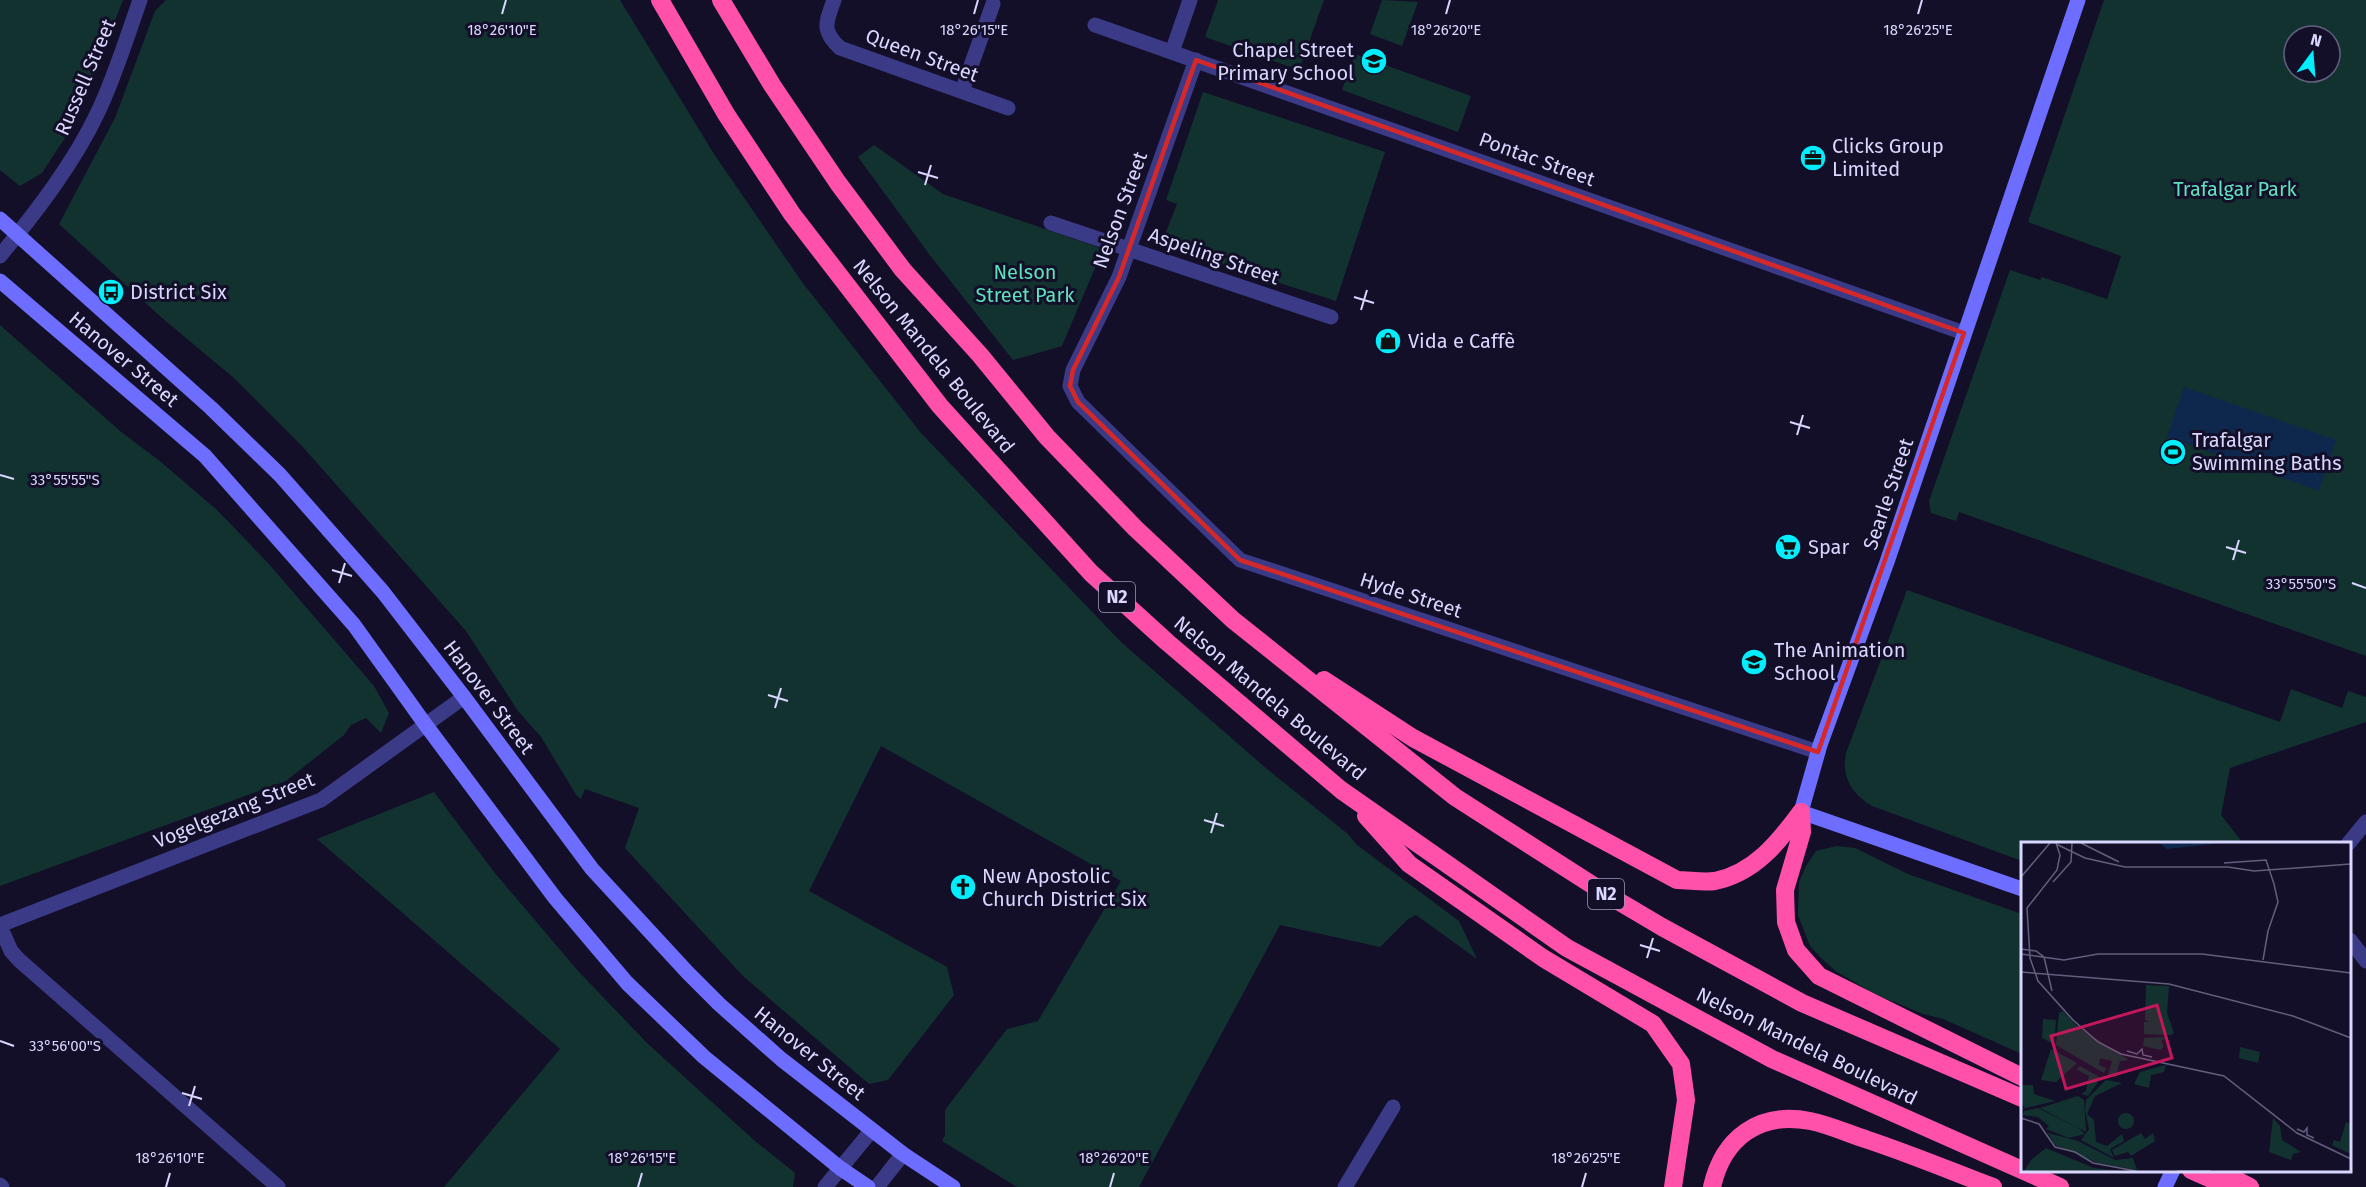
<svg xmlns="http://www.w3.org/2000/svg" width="2366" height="1187" viewBox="0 0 2366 1187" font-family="'Fira Sans',sans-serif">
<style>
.green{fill:#123230;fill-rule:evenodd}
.water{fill:#0e284d}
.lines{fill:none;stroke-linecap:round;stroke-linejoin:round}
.street{stroke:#3b3a87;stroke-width:15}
.secondary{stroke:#6d6eff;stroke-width:15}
.highway{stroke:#ff51aa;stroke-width:18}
.marked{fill:none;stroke:#d62828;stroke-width:4.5;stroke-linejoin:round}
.ticks{fill:none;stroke:#d9d6ff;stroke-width:2}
.labels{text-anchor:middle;stroke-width:6;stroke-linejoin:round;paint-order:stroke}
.shield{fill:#130f28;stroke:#9e9abe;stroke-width:1.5}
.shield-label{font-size:18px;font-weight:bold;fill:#d9d6ff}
.poi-label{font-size:20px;fill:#d9d6ff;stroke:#130f28;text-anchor:start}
.street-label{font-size:20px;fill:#d9d6ff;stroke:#130f28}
.park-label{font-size:20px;fill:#60e1bd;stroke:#130f28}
.inset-road{fill:none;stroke:#625f7e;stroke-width:1.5}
.view{fill:#c2185b;fill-opacity:0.15;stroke:#c2185b;stroke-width:3}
.inset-edge{fill:none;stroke:#d9d6ff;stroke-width:3}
.ticks-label{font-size:15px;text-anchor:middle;fill:#d9d6ff;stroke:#130f28;stroke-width:6;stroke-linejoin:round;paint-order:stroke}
</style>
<rect width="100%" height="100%" fill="#130f28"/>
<g class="green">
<path d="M0,0h123l-47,121 -34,52 -22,13 -20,-16z"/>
<path d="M166,0h454l94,154 88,128 119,151 200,209 146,127 81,65 9,11 102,76 18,38 -61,-44 -8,4 -28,28 -100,-22 -141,262h-122l-75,-46 3,-6v-25l62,-81 31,-8 83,-140 -240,-135 -72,145 138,76 7,28 -66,85 -19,4 -126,-108 -118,-128 14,-40 -54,-19 -4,10 -4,-3 -36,-59 -23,-26 -52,-80 -165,-186 -66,-66 -74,-62 -102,-93 56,-106 40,-107z"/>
<path d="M1218,0h106l-25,70 -94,-33z"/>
<path d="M1382,0l36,2 -16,44 -32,-12z"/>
<path d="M2104,0h262v656l-407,-144 -3,9 -25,-8 -2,-12 81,-231 30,10 2,-3 65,22 14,-43 -93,-34zM2294,36h36v36h-36z"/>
<path d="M1355,54l116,42 -13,36 -116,-42z"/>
<path d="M1203,92l182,60 -49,149 -175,-56 16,-41 -11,-4z"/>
<path d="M874,145l69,49 160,55 -41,97 -49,14 -84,-106 -71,-97z"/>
<path d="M0,325l120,106 41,31 56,48 51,53 106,123 15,27 -8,20 -15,-15 -15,7 -7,10 -58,46 -286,105z"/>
<path d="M1907,590l373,132 11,-33 51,19 6,-17 18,6v25l-136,46 -9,47 22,28 -221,1v17l-150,-55c-20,-12 -31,-29 -26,-53z"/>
<path d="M434,792l60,80 85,100 69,72 107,97 40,32 -2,14h-349l116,-138 -243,-210z"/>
<path d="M1837,846l18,2 53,26 114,40v140l-79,-35 -20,-5 -48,-20 -38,-22 -15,-13 -12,-13 -12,-31 1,-33 7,-16 10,-15z"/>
</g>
<path class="water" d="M2184,387l152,53 -17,51 -152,-54z"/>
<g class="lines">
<g class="street">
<path d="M834,0c-8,23 -13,30 6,48l168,60"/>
<path d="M1095,25l869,308"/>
<path d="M1172,52l18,-52"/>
<path d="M1196,60l-77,217 -46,93 -3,16 8,16 162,158 578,192"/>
<path d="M962,91l31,-87"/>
<path d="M1051,223l280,94"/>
<path d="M0,256c36,-44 74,-93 98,-144 17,-36 29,-75 42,-112"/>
<path d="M2348,844l18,-22"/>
<path d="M0,925l321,-125 143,-103"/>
<path d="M0,926l11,25 8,9 259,227"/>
<path d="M2350,940l16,21"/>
<path d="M0,1185l2,2"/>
<path d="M825,1187l47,-57"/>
<path d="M877,1187l26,-33"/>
<path d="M1345,1187l48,-80"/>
</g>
<g class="secondary">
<path d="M0,219l211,189 69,67 103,117 81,105 128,172 96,104 31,31 62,55 122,95 50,33"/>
<path d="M0,281l205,175 149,169 71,99 130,174 72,85 77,74 136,111 28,19"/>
<path d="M2022,889l-221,-77 19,-67 67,-183 191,-562"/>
<path d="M2165,1187l8,-17"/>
</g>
<g class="highway">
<path d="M660,0l66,114 66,100 148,192 151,167 76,69 174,148 226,158 205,111 288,128"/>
<path d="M721,0l51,85 66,98 65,87 77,85 67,82 88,91 98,92 222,177 153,98 54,32 140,76 220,95"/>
<path d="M1324,680l89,58 264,142c12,0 26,3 38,1 39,-8 63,-38 86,-69"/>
<path d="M1801,812l1,20 -17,58 1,32 10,28 23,26 203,101"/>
<path d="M1366,816l43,48 134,94 110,66 28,40 5,36 -13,87"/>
<path d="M2191,1170l38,17"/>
<path d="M2219,1171l31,16"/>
<path d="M1712,1187c11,-49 47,-76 98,-66 20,4 39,13 58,19 42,14 83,31 125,47"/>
</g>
</g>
<path class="marked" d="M1196,60l768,273 -146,419 -578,-192 -162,-158 -8,-16 3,-16 46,-93z"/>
<path class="ticks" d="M502,14l4,-14M974,14l4,-14M1446,14l4,-14M1918,14l4,-14M918,172l20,6M925,185l6,-20M1354,297l20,6M1361,310l6,-20M1790,422l20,6M1797,435l6,-20M0,475l14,4M2226,547l20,6M2233,560l6,-20M332,570l20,6M339,583l6,-20M2352,583l14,5M768,695l20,6M775,708l6,-20M1204,820l20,6M1211,833l6,-20M1640,945l20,6M1647,958l6,-20M0,1041l14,5M182,1093l20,6M189,1106l6,-20M166,1187l4,-14M638,1187l4,-14M1110,1187l4,-14M1582,1187l4,-14"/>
<defs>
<symbol id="school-disc" viewBox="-11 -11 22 22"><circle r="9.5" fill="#02eeff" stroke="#130f28"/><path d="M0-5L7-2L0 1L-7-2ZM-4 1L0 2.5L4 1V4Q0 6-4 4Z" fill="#111"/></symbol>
<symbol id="office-disc" viewBox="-11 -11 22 22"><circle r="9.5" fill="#02eeff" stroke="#130f28"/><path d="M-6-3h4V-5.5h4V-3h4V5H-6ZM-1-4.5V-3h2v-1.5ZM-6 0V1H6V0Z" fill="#111"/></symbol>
<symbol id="bus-disc" viewBox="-11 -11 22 22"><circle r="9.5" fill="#02eeff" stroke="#130f28"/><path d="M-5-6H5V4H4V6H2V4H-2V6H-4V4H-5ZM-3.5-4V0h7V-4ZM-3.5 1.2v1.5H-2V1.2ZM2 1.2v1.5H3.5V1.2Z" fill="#111"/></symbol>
<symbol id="shop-disc" viewBox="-11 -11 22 22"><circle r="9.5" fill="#02eeff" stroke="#130f28"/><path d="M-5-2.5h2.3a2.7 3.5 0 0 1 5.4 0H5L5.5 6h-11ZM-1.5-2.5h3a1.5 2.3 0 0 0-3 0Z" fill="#111"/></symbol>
<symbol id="stadium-disc" viewBox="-11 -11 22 22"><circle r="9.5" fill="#02eeff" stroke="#130f28"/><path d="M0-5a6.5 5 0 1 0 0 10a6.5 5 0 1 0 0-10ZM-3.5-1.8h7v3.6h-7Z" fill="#111"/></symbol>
<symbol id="supermarket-disc" viewBox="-11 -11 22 22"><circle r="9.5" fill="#02eeff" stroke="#130f28"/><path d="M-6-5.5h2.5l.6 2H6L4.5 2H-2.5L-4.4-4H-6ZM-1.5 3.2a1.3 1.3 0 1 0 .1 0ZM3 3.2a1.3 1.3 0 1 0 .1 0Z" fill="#111"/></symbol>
<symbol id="university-disc" viewBox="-11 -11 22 22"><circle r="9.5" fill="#02eeff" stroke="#130f28"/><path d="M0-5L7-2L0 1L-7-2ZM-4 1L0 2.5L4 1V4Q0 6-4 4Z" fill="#111"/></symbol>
<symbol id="church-disc" viewBox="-11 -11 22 22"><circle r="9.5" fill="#02eeff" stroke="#130f28"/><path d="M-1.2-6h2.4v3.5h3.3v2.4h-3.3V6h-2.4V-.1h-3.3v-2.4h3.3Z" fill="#111"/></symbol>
</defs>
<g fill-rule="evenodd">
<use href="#school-disc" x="1359" y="46" width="30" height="30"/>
<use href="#office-disc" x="1798" y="143" width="30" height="30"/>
<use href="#bus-disc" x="96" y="277" width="30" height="30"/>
<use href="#shop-disc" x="1373" y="326" width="30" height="30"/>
<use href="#stadium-disc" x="2158" y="437" width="30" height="30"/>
<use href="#supermarket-disc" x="1773" y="532" width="30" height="30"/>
<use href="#university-disc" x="1739" y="647" width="30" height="30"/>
<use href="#church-disc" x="948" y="872" width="30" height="30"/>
</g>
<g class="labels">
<g class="shield">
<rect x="1099" y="582" width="36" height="30" rx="4.5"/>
<rect x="1588" y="879" width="36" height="30" rx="4.5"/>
</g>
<g class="shield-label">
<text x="1117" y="603">N2</text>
<text x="1606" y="900">N2</text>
</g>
<g class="poi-label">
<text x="1354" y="57" text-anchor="end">Chapel Street<tspan x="1354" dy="23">Primary School</tspan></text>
<text x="1832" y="153">Clicks Group<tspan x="1832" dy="23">Limited</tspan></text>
<text x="130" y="299">District Six</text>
<text x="1408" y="348">Vida e Caffè</text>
<text x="2192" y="447">Trafalgar<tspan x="2192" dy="23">Swimming Baths</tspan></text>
<text x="1808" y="554">Spar</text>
<text x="1774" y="657">The Animation<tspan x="1774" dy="23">School</tspan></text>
<text x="982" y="883">New Apostolic<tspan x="982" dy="23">Church District Six</tspan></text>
</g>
<g class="street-label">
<text transform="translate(922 55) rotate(20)" y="7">Queen Street</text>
<text transform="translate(85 77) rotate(-67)" y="7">Russell Street</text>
<text transform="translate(1537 159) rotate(20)" y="7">Pontac Street</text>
<text transform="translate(1120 210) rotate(-70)" y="7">Nelson Street</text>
<text transform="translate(1214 256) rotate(19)" y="7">Aspeling Street</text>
<text transform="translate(934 356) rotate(51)" y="7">Nelson Mandela Boulevard</text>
<text transform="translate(124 359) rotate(40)" y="7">Hanover Street</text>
<text transform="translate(1888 494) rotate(-71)" y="7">Searle Street</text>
<text transform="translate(1411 595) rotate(18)" y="7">Hyde Street</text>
<text transform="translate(489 697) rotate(53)" y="7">Hanover Street</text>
<text transform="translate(1270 698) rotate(40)" y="7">Nelson Mandela Boulevard</text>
<text transform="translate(234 810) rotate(-22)" y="7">Vogelgezang Street</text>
<text transform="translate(1807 1046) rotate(26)" y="7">Nelson Mandela Boulevard</text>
<text transform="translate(810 1053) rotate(39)" y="7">Hanover Street</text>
</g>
<g class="park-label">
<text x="2235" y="196">Trafalgar Park</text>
<text x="1025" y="279">Nelson<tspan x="1025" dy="23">Street Park</tspan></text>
</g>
</g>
<g transform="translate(2021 842)">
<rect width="330" height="330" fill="#130f28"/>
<path d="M125,143l23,1 -2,27 7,20 -3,2 -27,-1v-12h5l-4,-2zM42,169l15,16 51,33 -9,1 -4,16 -8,-2 4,-14 -12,-3 -1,7 7,3 -2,5 -48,-28 3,-32zM22,177l13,1 -2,24 -12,-6zM147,195l-7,4 3,5 -3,4 -18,-4 1,-8zM219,205l20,5 -2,11 -19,-5zM30,207l26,14 -21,19 -15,-2zM145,223l-2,7 -13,3 -2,13 -15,-4 6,-12zM59,224l21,12 -13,18 -7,-2 5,-3 3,-15 -13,-7zM85,238l16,3 -27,13 -8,18 7,6 2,22 11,4 15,-12 2,7 -14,8 4,9 -33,-18 8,-11 -4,-19 1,-10zM0,243h12l1,9 21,7 -34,8 4,-2 -4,-3zM57,254l6,4 2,32 -46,-24zM17,266l40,20 7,6 -16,4 -23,-9 3,-3 -11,-9 -15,-2 1,-4zM97 279a8 8 0 1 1 16 0a8 8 0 1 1-16 0ZM252,276l7,8 2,14 19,12 -8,2 -2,6 -22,-8zM325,280l5,2v30l-19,-9 2,-5 6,2zM27,291l30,8 37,19 18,-2 4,12 -39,-7 -43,-18zM120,291l4,6 8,-6 2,8 -24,15 -3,-4 -13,4 -3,-6zM25,306l48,20 28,3h-98l7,-11z" fill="#123230"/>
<path d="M138,1h63l-55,6z" fill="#0e284d"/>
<path class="inset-road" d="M35,1l4,12 -3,15 -30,38 3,50 8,23 35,39 25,22 23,12 103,22 73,57 54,26M60,1l38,19M35,2l29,14 40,9h103l26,4 97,-7M203,21l42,-3 8,24M0,35l29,-34M32,40l18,-20 1,-19M0,107l15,2 8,6 8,34M0,112l43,6 34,-6h104l149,19M242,118l5,-29 10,-29 -4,-18M0,130l148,12 124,32 58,22M106,209l10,3 5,-5 1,6 9,2M0,276l18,6 16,23 20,5 18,11 43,8M276,287l7,3 3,-4v7l7,3M156,329h34"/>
<path class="view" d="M136,163l15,53 -106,31 -15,-53z"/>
<rect width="330" height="330" class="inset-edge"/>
</g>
<g class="ticks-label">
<text x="502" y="35">18°26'10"E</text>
<text x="974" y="35">18°26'15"E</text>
<text x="1446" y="35">18°26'20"E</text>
<text x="1918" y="35">18°26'25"E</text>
<text x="65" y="485">33°55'55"S</text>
<text x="2301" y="589">33°55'50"S</text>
<text x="65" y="1051">33°56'00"S</text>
<text x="170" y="1163">18°26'10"E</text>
<text x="642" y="1163">18°26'15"E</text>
<text x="1114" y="1163">18°26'20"E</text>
<text x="1586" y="1163">18°26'25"E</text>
</g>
<g transform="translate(2312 54) rotate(16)"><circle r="28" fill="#130f28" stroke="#625f7e" stroke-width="1.5"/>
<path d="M0-4.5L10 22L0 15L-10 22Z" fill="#02eeff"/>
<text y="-9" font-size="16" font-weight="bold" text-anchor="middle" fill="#d9d6ff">N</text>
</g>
</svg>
